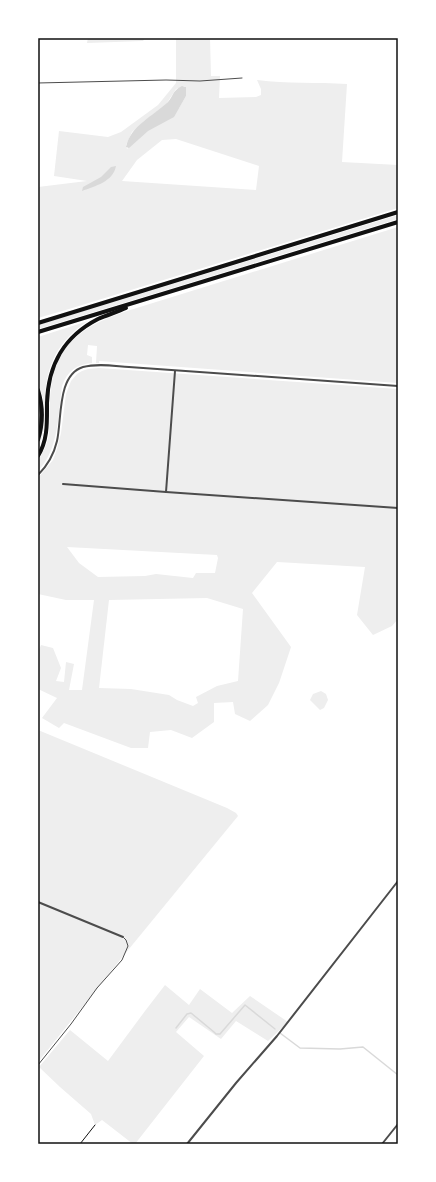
<svg xmlns="http://www.w3.org/2000/svg" width="436" height="1182" viewBox="0 0 436 1182" font-family="Roboto,sans-serif">
<style>
.green{fill:#eee;fill-rule:evenodd}
.water{fill:#d9d9d9}
.lines{fill:none;stroke-linecap:round;stroke-linejoin:round}
.stream{stroke:#d9d9d9;stroke-width:1.5}
.path{stroke:#111;stroke-width:1}
.service{stroke:#4c4c4c;stroke-width:1}
.minor{stroke:#4c4c4c;stroke-width:2}
.motorway{stroke:#111;stroke-width:4}
.neatline{fill:none;stroke:#111;stroke-width:1.5}
</style>
<rect width="100%" height="100%" fill="#fff"/>
<g class="green">
<path d="M88,38h57l-2,3 -56,2z"/>
<path d="M176,38h34l1,38h9l-1,22 37,-1 5,-2v-6l-4,-9c30,4 60,2 90,4l-5,78 56,3v43l-329,101 -31,9v-131l49,-6 -33,-5 5,-45 49,6 13,-5 37,-27 18,-22zM184,86l2,1v9l-7,12 -20,5 -32,36 -1,-4 6,-13 12,-11 21,-15 11,-17zM176,139l83,27 -3,24 -134,-9 15,-21 25,-20z"/>
<path d="M398,215v4l-360,110v-4z"/>
<path d="M398,227v156l-299,-22v2h-3l1,-17 -9,-1 -1,10 5,2v6c-15,1 -25,8 -30,23 -4,29 -3,63 -24,85 0,-3 0,-6 0,-9 0,-3 3,-5 4,-8 3,-6 6,-13 7,-20 1,-15 0,-31 2,-46 6,-47 35,-63 76,-77z"/>
<path d="M88,321c-29,19 -42,43 -43,78 0,18 0,35 -7,51v-4l3,-11 2,-25v-12l-5,-14v-47z"/>
<path d="M99,368l299,21v230l-6,7 -19,9 -16,-20 8,-48 -88,-5 -25,31 39,54 -12,36 -11,22 -18,16 -15,-7 -2,-12 -19,1v19l-22,16 -21,-8 -21,2 -2,16h-17l-67,-25 -5,5 -17,-10 15,-20 -19,-9v-37l3,-7 12,3 8,20 -5,13 8,1 2,-20 8,2 -5,26h13l12,-90h-28l-28,-6v-116l15,-18 4,-11 4,-16 5,-39 5,-13 6,-7 5,-3 6,-2zM67,547l150,8 1,3 -3,15h-19l-3,5 -37,-4 -11,2 -47,1 -19,-14zM207,598l36,11 -5,72 -21,5 -21,11 2,6 -5,3 -16,-6 -8,-5 -38,-6 -32,-1 10,-88z"/>
<path d="M321,691l5,3 2,6 -4,8 -4,2 -10,-10 3,-6z"/>
<path d="M38,730l189,78 9,5 2,3 -114,139 -86,107z"/>
<path d="M165,985l24,20 11,-16 32,24 18,-17 38,26 -20,19 -32,-20 -15,18 -32,-22 -13,15 28,24 -69,88h-2l-31,-24 -7,5 -4,-11 -31,-27 -21,-20 31,-37 38,31 37,-50z"/>
</g>
<g class="water">
<path d="M182,86l4,1v9l-12,21 -26,14 -19,17 -3,-1c5,-22 26,-30 42,-45 6,-7 4,-11 14,-16z"/>
<path d="M116,166c-3,16 -21,20 -34,25l1,-4 18,-10 10,-10z"/>
</g>
<g class="lines">
<g class="stream">
<path d="M176,1028l11,-14 4,-1 23,19 2,2h4l25,-29 30,24"/>
<path d="M280,1033l20,15 40,1 23,-2 35,28"/>
</g>
<path class="path" d="M80,1144l15,-19"/>
<g class="service">
<path d="M38,83l128,-3 34,1 42,-3"/>
<path d="M38,1065l33,-41 26,-36 25,-28 6,-14 -2,-6 -2,-2"/>
</g>
<g class="minor">
<path d="M38,475c10,-10 16,-21 19,-34 5,-22 0,-66 26,-74 15,-4 31,-1 46,0l269,19"/>
<path d="M63,484l103,8 9,-121"/>
<path d="M166,492l232,16"/>
<path d="M38,902l85,35"/>
<path d="M187,1144l49,-61 41,-47 121,-155"/>
<path d="M382,1144l16,-20"/>
</g>
<g class="motorway">
<path d="M38,323l360,-111"/>
<path d="M38,332l360,-110"/>
<path d="M38,390c5,16 5,34 0,50"/>
<path d="M38,456c10,-16 9,-34 9,-53 1,-38 16,-66 51,-84 9,-4 19,-7 28,-11"/>
</g>
</g>
<rect width="436" height="1182" fill="none" stroke="#ffffff" stroke-width="78"/>
<rect x="39" y="39" width="358" height="1104" class="neatline"/>
</svg>
